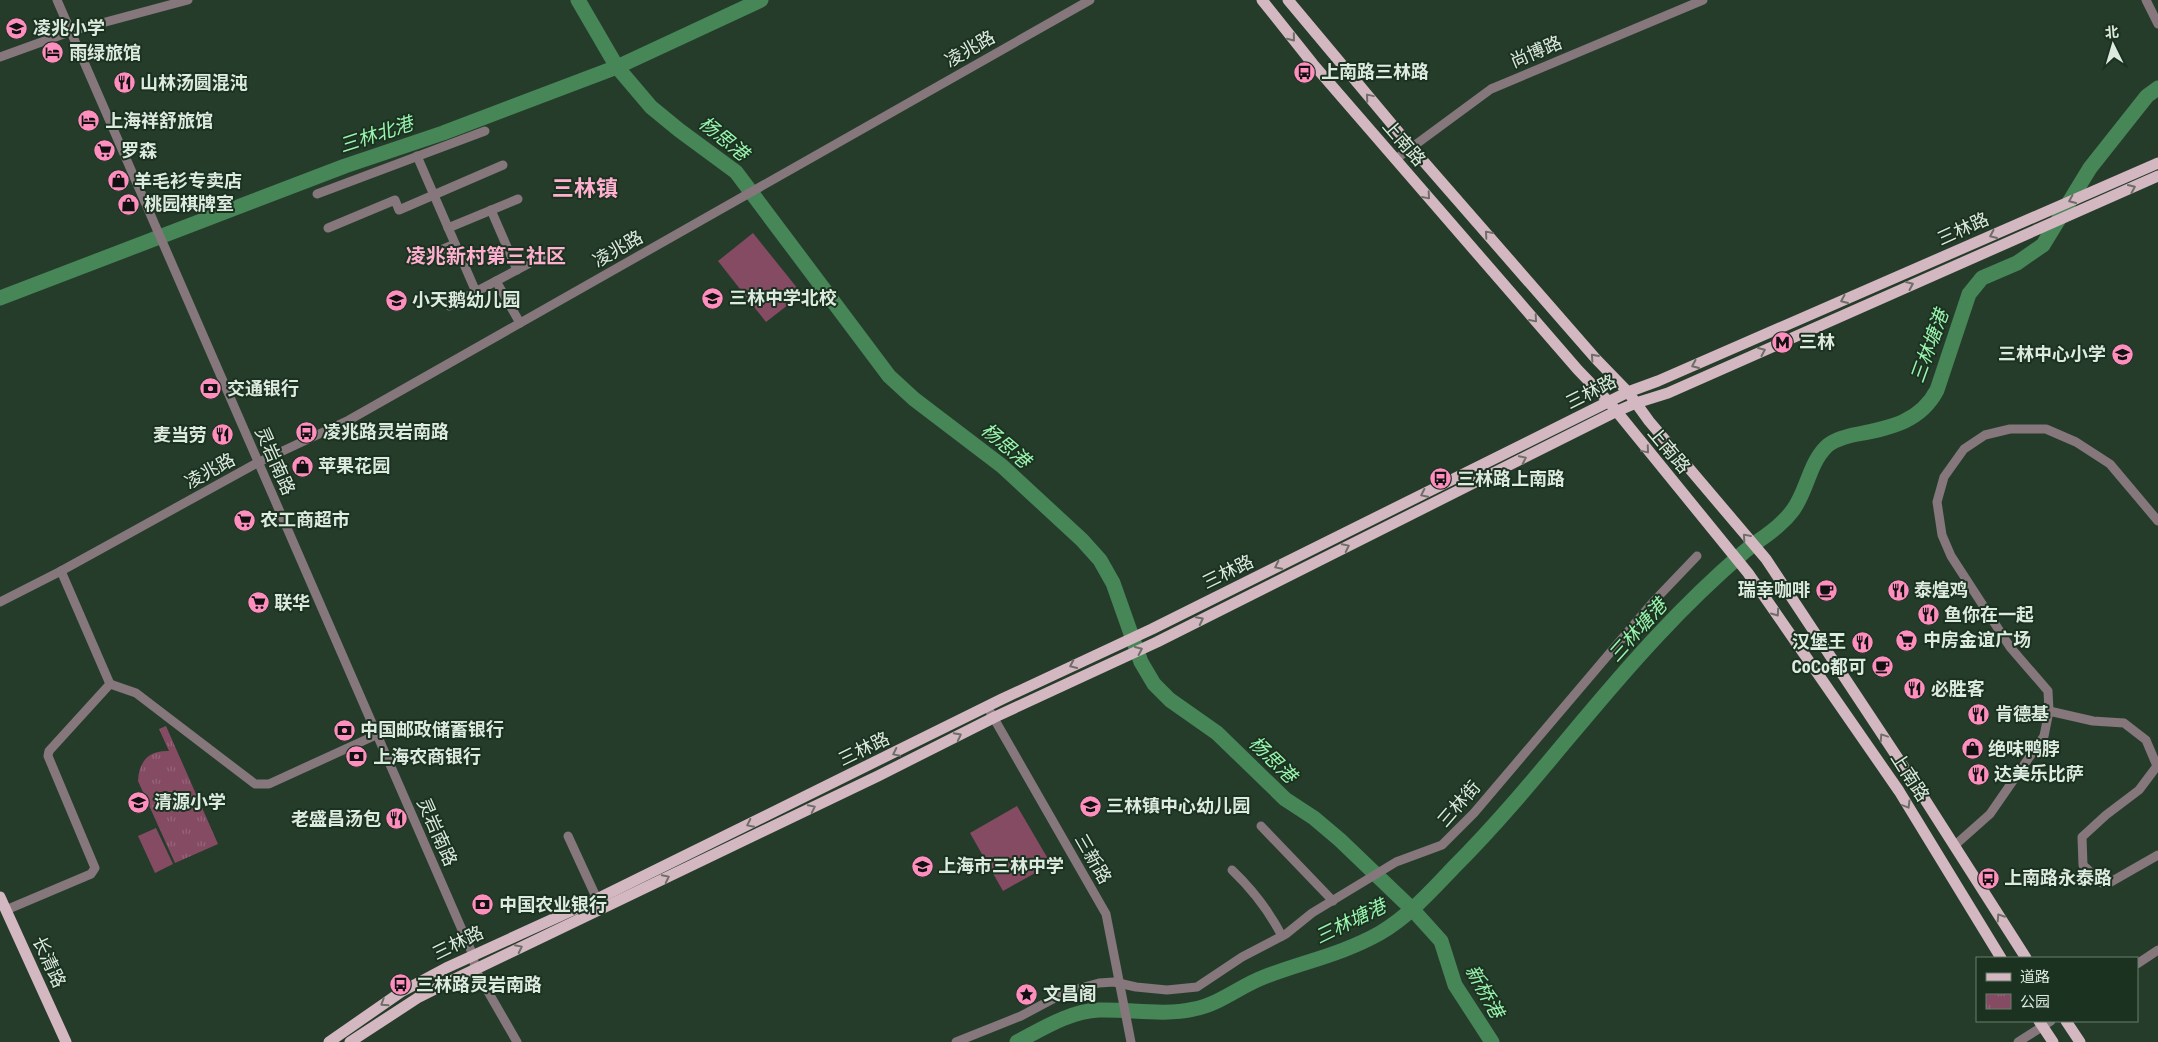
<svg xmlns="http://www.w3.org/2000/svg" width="2158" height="1042" viewBox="0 0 2158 1042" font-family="'Roboto Condensed','Noto Sans SC',sans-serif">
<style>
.park{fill:url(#park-tufts)}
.garden{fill:#854b63}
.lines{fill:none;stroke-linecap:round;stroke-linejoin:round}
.river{stroke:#468657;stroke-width:15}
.minor{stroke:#85777c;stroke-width:9}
.major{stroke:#d3b7c1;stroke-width:11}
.oneway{stroke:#6e6e69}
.labels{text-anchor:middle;stroke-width:4;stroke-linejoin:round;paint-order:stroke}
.poi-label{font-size:18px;font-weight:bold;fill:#ddeadf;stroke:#1c3221;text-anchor:start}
.street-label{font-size:18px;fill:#ddeadf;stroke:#1c3221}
.water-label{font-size:19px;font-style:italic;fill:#9af5af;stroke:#1c3221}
.quarter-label{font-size:20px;font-weight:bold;fill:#ffafcf;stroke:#1c3221}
.district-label{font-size:22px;font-weight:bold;fill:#ffafcf;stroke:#1c3221}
</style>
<defs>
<pattern id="park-tufts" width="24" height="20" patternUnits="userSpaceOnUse" patternTransform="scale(1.25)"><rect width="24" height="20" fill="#854b63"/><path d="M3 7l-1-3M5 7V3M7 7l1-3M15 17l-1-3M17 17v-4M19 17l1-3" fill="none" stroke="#966579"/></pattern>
</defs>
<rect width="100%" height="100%" fill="#263c2b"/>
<path class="park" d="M166,726l52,118 -43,19 -37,-82c1,-19 10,-31 31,-30l-10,-22z"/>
<g class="garden">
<path d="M753,233l49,61 -36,28 -48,-61z"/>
<path d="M1017,806l34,58 -48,27 -33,-58z"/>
<path d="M156,828l17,36 -18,9 -17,-37z"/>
</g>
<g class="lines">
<g class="river">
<path d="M578,0l39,67 34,40 28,23 57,42 153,204 25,23 88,67 80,74 18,20 13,23 28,79 13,22 16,16 47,33 68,66 29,19 26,22 73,70 28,31 14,44 37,57"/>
<path d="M0,298l345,-132 98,-33 174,-66 144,-67"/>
<path d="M1017,1042c25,-13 53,-31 82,-32 31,-1 64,6 95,-1 26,-5 46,-23 70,-32 39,-15 79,-23 116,-44 29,-17 52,-43 75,-67 73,-73 133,-157 204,-232 27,-29 55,-56 85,-82 17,-14 36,-24 49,-42 14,-19 16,-46 33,-63 8,-8 22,-11 32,-13 33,-6 63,-13 79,-44l32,-96 13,-16 35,-15 26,-18 47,-77 57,-72 11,-8"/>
</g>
<g class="minor">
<path d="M57,0l416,955 2,14 42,73"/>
<path d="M2146,0l12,24"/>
<path d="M0,57l72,-26 116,-31"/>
<path d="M417,156l59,136"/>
<path d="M1396,159l95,-70 212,-89"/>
<path d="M317,194l168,-63"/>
<path d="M491,210l26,60"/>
<path d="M328,228l67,-28 4,10 104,-45"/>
<path d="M448,228l70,-29"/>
<path d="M427,256l28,-12"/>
<path d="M496,281l24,42"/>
<path d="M449,306l94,-50"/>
<path d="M0,602l61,-31 196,-108 92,-43 741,-420"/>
<path d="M110,684l26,9 119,91h14l107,-49"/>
<path d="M988,708l118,206 25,128"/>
<path d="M2049,711l44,10 31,2 22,17 11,26 -18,24 -33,25 -24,22 1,28 19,18h7l49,-28"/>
<path d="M1261,826l72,75"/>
<path d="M568,836l29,63"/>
<path d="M1954,846l36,-32 54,-78 5,-25 -1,-20 -38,-44 -59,-91 -9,-21 -5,-33 7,-25 20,-28 21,-14 25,-6h36l30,13 34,22 48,57"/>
<path d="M1232,870c21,20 37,41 50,66"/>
<path d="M6,910l85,-36 4,-6 -47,-112 1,-5 61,-67 -49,-113"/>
<path d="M2137,964l21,-14"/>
<path d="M956,1042l65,-26 45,-24 33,-9 15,-1 22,5 31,3 30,-3 45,-30 44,-23 26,-21 84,-51 46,-17 32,-32 180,-212 43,-45"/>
<path d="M2018,1042l33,-21"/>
</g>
<g class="major">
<path d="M1262,0l51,64 265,306 31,32 139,171 151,218 102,167"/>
<path d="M1288,0l123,147 185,212 32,33 21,29 117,138 149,225 111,174"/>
<path d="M0,897l66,145"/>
<path d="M2039,1021l14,21"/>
<path d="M2066,1021l14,21"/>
<path d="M329,1042l72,-50 45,-24 151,-69 405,-200 150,-70 476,-237 30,-11 500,-218"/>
<path d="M350,1042l69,-45 38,-19 421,-202 117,-59 162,-75 458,-230 21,-9 32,-10 490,-217"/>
</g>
</g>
<defs><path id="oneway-chevron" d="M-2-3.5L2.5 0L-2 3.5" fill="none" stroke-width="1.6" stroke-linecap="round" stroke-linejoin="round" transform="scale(1.25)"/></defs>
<g class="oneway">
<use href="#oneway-chevron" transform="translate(1292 38) rotate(51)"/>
<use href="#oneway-chevron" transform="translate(1369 97) rotate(-130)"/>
<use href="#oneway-chevron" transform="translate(2132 188) rotate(-24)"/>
<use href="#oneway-chevron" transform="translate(1427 196) rotate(49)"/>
<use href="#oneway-chevron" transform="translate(2072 200) rotate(156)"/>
<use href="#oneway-chevron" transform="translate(1488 234) rotate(-131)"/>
<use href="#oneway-chevron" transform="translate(1993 235) rotate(156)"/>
<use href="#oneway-chevron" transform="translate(1910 285) rotate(-24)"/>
<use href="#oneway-chevron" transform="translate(1844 300) rotate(156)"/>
<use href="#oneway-chevron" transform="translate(1534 319) rotate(49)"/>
<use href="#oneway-chevron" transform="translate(1762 351) rotate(-24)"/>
<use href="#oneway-chevron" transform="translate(1594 357) rotate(-132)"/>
<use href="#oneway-chevron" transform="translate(1695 365) rotate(156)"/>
<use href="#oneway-chevron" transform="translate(1646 450) rotate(50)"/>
<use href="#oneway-chevron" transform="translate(1523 459) rotate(-26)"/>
<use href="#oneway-chevron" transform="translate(1424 494) rotate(154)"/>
<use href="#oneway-chevron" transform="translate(1746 537) rotate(-131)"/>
<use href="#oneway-chevron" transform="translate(1346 547) rotate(-26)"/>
<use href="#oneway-chevron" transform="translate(1278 566) rotate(154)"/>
<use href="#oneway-chevron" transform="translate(1776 613) rotate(55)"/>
<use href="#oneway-chevron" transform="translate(1200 620) rotate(-27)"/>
<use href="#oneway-chevron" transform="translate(1139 650) rotate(-25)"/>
<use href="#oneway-chevron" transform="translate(1073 665) rotate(155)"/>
<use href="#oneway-chevron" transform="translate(958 736) rotate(-27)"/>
<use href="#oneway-chevron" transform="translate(1883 737) rotate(-124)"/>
<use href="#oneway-chevron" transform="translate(896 753) rotate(154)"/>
<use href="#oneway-chevron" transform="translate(1907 805) rotate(59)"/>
<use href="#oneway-chevron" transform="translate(812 808) rotate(-26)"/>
<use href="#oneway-chevron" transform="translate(750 824) rotate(154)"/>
<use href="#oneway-chevron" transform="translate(666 878) rotate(-26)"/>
<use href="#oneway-chevron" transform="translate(2000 917) rotate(-123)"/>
<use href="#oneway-chevron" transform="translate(519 948) rotate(-26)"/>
<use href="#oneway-chevron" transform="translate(384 1003) rotate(147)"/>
</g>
<defs>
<symbol id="school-disc" viewBox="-11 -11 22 22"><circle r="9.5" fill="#fe8ebd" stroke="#1c3221"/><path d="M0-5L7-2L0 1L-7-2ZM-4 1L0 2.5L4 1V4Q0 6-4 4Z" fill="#111"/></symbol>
<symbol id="hotel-disc" viewBox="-11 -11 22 22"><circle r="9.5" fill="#fe8ebd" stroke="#1c3221"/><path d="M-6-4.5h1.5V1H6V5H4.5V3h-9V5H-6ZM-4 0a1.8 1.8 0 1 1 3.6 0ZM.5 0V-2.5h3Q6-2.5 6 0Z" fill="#111"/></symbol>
<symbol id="bus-disc" viewBox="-11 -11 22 22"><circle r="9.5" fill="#fe8ebd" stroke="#1c3221"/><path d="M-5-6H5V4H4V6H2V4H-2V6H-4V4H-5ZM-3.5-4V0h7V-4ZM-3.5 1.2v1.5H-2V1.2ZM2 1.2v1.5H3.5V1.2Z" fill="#111"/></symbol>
<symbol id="restaurant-disc" viewBox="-11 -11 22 22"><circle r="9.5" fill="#fe8ebd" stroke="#1c3221"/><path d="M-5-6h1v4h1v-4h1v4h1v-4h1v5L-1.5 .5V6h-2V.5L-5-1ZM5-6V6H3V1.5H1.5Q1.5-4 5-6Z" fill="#111"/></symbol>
<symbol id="supermarket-disc" viewBox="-11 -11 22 22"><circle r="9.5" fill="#fe8ebd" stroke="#1c3221"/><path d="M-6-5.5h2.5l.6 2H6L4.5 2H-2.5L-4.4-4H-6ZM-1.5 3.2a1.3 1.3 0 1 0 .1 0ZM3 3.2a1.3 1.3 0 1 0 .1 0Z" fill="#111"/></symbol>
<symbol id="shop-disc" viewBox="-11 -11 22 22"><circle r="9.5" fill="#fe8ebd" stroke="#1c3221"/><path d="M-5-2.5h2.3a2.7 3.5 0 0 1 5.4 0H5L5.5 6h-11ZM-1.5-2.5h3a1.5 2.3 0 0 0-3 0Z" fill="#111"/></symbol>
<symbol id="metro-disc" viewBox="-11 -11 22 22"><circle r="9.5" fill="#fe8ebd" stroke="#1c3221"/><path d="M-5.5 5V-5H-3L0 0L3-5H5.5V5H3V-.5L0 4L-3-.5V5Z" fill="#111"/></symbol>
<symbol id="bank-disc" viewBox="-11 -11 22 22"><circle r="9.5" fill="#fe8ebd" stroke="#1c3221"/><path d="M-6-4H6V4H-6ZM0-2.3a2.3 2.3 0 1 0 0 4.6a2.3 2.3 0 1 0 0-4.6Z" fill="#111"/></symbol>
<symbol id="cafe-disc" viewBox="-11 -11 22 22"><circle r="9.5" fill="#fe8ebd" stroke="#1c3221"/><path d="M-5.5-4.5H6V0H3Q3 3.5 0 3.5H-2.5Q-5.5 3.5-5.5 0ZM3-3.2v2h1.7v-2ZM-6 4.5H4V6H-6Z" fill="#111"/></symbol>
<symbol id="sight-disc" viewBox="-11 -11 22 22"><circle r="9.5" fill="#fe8ebd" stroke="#1c3221"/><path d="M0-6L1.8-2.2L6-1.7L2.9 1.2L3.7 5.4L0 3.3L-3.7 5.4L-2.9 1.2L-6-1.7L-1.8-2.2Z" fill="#111"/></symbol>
</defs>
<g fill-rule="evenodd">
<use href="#school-disc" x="4" y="16" width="25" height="25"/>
<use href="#hotel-disc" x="40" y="40" width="25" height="25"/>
<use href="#bus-disc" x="1292" y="60" width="25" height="25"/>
<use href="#restaurant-disc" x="112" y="70" width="25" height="25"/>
<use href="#hotel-disc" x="76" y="108" width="25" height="25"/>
<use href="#supermarket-disc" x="92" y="138" width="25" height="25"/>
<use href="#shop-disc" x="106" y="168" width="25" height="25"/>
<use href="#shop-disc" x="116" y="192" width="25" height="25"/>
<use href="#school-disc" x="700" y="286" width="25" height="25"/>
<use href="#school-disc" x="384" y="288" width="25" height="25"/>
<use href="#metro-disc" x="1770" y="330" width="25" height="25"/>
<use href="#school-disc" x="2110" y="342" width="25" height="25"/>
<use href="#bank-disc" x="198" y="376" width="25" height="25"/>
<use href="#bus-disc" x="294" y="420" width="25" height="25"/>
<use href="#restaurant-disc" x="210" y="422" width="25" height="25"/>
<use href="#shop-disc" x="290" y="454" width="25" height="25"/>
<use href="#bus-disc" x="1428" y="466" width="25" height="25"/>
<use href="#supermarket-disc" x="232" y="508" width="25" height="25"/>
<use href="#cafe-disc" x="1814" y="578" width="25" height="25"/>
<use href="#restaurant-disc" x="1886" y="578" width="25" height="25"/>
<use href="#supermarket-disc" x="246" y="590" width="25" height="25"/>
<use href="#restaurant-disc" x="1916" y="602" width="25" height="25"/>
<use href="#supermarket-disc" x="1894" y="628" width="25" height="25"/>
<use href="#restaurant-disc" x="1850" y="630" width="25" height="25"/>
<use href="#cafe-disc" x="1870" y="654" width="25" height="25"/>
<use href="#restaurant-disc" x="1902" y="676" width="25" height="25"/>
<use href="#restaurant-disc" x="1966" y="702" width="25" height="25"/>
<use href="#bank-disc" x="332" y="718" width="25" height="25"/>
<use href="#shop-disc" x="1960" y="736" width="25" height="25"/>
<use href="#bank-disc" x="344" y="744" width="25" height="25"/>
<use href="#restaurant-disc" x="1966" y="762" width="25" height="25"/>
<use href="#school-disc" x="126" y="790" width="25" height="25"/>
<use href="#school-disc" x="1078" y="794" width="25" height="25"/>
<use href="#restaurant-disc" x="384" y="806" width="25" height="25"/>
<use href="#school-disc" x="910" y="854" width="25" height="25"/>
<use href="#bus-disc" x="1976" y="866" width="25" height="25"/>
<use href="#bank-disc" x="470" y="892" width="25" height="25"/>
<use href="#bus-disc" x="388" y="972" width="25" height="25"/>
<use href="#sight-disc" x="1014" y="982" width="25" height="25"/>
</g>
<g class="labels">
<g class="poi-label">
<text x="33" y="34">凌兆小学</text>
<text x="69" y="59">雨绿旅馆</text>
<text x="1321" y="78">上南路三林路</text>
<text x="140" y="89">山林汤圆混沌</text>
<text x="105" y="127">上海祥舒旅馆</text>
<text x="121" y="157">罗森</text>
<text x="134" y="187">羊毛衫专卖店</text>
<text x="144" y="210">桃园棋牌室</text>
<text x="729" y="304">三林中学北校</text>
<text x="412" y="306">小天鹅幼儿园</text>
<text x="1799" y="348">三林</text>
<text x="2106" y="360" text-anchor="end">三林中心小学</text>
<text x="227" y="395">交通银行</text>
<text x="323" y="438">凌兆路灵岩南路</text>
<text x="207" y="441" text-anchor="end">麦当劳</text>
<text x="318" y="472">苹果花园</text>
<text x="1457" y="485">三林路上南路</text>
<text x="260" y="526">农工商超市</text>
<text x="1810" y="596" text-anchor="end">瑞幸咖啡</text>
<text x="1914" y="596">泰煌鸡</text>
<text x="274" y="609">联华</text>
<text x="1944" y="621">鱼你在一起</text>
<text x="1923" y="646">中房金谊广场</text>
<text x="1846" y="648" text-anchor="end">汉堡王</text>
<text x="1866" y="673" text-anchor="end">CoCo都可</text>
<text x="1931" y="695">必胜客</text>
<text x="1995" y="720">肯德基</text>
<text x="360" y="736">中国邮政储蓄银行</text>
<text x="1988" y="755">绝味鸭脖</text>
<text x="373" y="763">上海农商银行</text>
<text x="1994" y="780">达美乐比萨</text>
<text x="154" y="808">清源小学</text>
<text x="1106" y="812">三林镇中心幼儿园</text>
<text x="381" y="825" text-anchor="end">老盛昌汤包</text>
<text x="938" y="872">上海市三林中学</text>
<text x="2004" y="884">上南路永泰路</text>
<text x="499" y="911">中国农业银行</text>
<text x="416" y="991">三林路灵岩南路</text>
<text x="1043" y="1000">文昌阁</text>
</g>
<g class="street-label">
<text transform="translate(970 49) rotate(-30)" y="6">凌兆路</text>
<text transform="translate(1536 52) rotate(-23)" y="6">尚博路</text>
<text transform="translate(1404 143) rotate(49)" y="6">上南路</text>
<text transform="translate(1963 229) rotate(-24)" y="6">三林路</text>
<text transform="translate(618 249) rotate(-30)" y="6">凌兆路</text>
<text transform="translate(1591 392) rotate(-27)" y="6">三林路</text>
<text transform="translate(1669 450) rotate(50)" y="6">上南路</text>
<text transform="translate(275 461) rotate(66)" y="6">灵岩南路</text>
<text transform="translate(210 471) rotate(-29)" y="6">凌兆路</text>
<text transform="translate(1228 572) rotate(-26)" y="6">三林路</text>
<text transform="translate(864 749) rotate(-26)" y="6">三林路</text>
<text transform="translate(1910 777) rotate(57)" y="6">上南路</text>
<text transform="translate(1459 804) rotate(-49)" y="6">三林街</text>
<text transform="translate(437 832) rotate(66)" y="6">灵岩南路</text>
<text transform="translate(1093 859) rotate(60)" y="6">三新路</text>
<text transform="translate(458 943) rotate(-26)" y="6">三林路</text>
<text transform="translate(49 962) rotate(65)" y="6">长清路</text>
</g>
<g class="water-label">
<text transform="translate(376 134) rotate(-18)" y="7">三林北港</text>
<text transform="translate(724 138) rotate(39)" y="7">杨思港</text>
<text transform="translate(1929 346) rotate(-70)" y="7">三林塘港</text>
<text transform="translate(1006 445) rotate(40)" y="7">杨思港</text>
<text transform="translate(1637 630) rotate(-48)" y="7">三林塘港</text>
<text transform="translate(1273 759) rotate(44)" y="7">杨思港</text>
<text transform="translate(1350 921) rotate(-26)" y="7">三林塘港</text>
<text transform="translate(1485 991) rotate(61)" y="7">新桥港</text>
</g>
<g class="quarter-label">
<text x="486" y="263">凌兆新村第三社区</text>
</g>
<g class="district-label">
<text x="585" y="196">三林镇</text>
</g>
</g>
<rect x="1976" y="957" width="162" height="65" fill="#1c3221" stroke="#697c6d"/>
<rect x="1986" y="973" width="25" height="8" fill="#d3b7c1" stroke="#697c6d"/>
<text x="2020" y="982" font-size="15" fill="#ddeadf">道路</text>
<rect x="1986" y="994" width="25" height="15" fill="url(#park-tufts)" stroke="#697c6d"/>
<text x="2020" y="1007" font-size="15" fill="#ddeadf">公园</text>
<g transform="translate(2113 45) rotate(355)" stroke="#1c3221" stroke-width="4" paint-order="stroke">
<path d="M0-4L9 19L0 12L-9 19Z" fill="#ddeadf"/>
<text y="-8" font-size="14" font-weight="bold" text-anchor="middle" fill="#ddeadf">北</text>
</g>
</svg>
